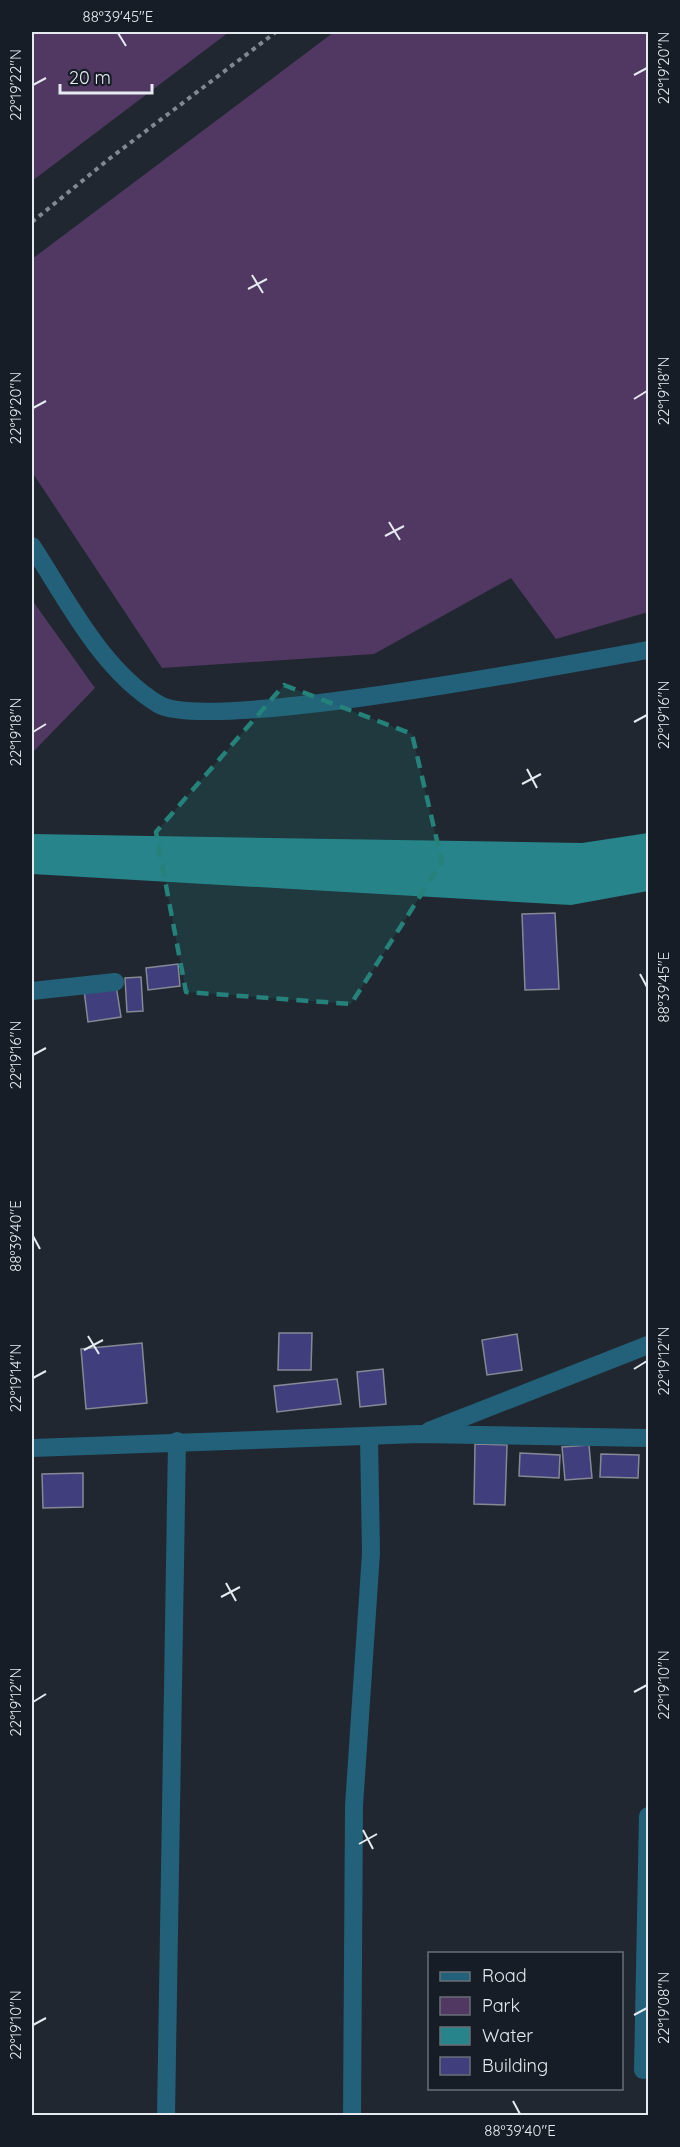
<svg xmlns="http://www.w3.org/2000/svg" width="680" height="2147" viewBox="0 0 680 2147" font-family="Quicksand,sans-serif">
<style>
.green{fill:#503862}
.water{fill:#27848a}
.building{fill:#413e7e;stroke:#878895;stroke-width:1.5}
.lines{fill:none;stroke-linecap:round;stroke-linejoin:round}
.path{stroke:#82888f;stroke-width:4;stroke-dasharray:4.5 4.5;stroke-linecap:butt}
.street{stroke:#226179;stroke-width:18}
.marked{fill:#24827b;fill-opacity:0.2;stroke:#24827b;stroke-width:4.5;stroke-dasharray:12 8;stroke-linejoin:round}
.ticks{fill:none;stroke:#e5eaf0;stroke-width:2}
.neatline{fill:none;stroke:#e5eaf0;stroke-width:2}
.ticks-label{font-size:15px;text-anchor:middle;fill:#e5eaf0}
</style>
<rect width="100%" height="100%" fill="#202730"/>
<g class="green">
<path d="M32,32h197l-197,149z"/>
<path d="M334,32h314v580l-92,27 -45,-61 -137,76 -212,14 -130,-196v-213z"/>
<path d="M32,600l63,88 -63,65z"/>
</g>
<path class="water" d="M648,833v58l-77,14 -539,-31v-40l550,9z"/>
<g class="building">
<path d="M555,913l4,76 -34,1 -3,-76z"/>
<path d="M178,964l2,22 -32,4 -2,-22z"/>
<path d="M141,977l2,34 -16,1 -2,-34z"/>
<path d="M116,985l5,32 -33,5 -4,-32z"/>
<path d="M279,1333h33l-1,37h-33z"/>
<path d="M517,1334l5,36 -35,5 -5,-35z"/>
<path d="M142,1343l5,60 -61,6 -5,-60z"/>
<path d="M383,1369l3,35 -26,3 -3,-35z"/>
<path d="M337,1379l4,25 -64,8 -3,-26z"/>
<path d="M475,1444l32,1 -2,60 -31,-1z"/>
<path d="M589,1445l3,33 -27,2 -3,-33z"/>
<path d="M520,1453l40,2 -1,23 -40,-2z"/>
<path d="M601,1454l38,1 -1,23 -38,-1z"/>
<path d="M83,1473v34l-40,1 -1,-34z"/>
</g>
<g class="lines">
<path class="path" d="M32,222l77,-63 167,-127"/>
<g class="street">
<path d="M32,546c36,55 69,123 126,158 48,30 416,-41 490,-54"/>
<path d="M32,991l83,-9"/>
<path d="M429,1431l219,-86"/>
<path d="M32,1448l387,-14 229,4"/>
<path d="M643,2070l5,-254"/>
<path d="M166,2116l11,-675"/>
<path d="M352,2116l2,-310 17,-253 -2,-117"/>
</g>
</g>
<path class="marked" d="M284,685l128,49 30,128 -91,142 -165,-12 -30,-160z"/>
<path class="ticks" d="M118,33l8,13M634,75l13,-7M33,85l13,-7M252,275l11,18M248,289l19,-10M634,399l13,-8M33,408l13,-7M389,522l11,18M385,536l19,-10M634,722l13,-7M33,732l13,-8M527,769l10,19M522,784l19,-10M640,974l7,13M33,1055l13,-7M33,1236l7,13M88,1336l11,18M84,1350l19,-10M634,1369l13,-8M33,1378l13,-7M226,1583l10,18M221,1597l19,-10M634,1692l13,-7M33,1702l13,-8M363,1830l10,19M359,1844l18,-10M634,2015l13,-7M33,2025l13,-7M513,2101l7,13"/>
<rect width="680" height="2147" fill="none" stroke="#171d26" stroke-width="66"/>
<rect x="428" y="1952" width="195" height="138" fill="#171d26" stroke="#696f77" stroke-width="1.5"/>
<rect x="440" y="1972" width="30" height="9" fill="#226179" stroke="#696f77" stroke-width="1.5"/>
<text x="482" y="1982" font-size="18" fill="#e5eaf0">Road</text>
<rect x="440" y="1997" width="30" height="18" fill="#503862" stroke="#696f77" stroke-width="1.5"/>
<text x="482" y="2012" font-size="18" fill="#e5eaf0">Park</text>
<rect x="440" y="2027" width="30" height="18" fill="#27848a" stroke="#696f77" stroke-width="1.5"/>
<text x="482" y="2042" font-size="18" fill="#e5eaf0">Water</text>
<rect x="440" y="2057" width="30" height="18" fill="#413e7e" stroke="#696f77" stroke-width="1.5"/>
<text x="482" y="2072" font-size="18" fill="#e5eaf0">Building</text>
<path d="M60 84v9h92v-9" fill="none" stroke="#e5eaf0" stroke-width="3"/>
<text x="69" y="84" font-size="18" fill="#e5eaf0" stroke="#171d26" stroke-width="4.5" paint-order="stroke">20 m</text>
<rect x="33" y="33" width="614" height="2081" class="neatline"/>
<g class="ticks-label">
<text x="118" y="22">88°39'45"E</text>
<text transform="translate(664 68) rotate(-90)" y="5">22°19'20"N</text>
<text transform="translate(16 85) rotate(-90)" y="5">22°19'22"N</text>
<text transform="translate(664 391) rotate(-90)" y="5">22°19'18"N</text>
<text transform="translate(16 408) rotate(-90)" y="5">22°19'20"N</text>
<text transform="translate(664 715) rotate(-90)" y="5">22°19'16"N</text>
<text transform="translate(16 732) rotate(-90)" y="5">22°19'18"N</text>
<text transform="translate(664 987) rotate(-90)" y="5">88°39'45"E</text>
<text transform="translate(16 1055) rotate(-90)" y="5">22°19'16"N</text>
<text transform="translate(16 1236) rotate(-90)" y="5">88°39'40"E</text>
<text transform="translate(664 1361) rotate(-90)" y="5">22°19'12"N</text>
<text transform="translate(16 1378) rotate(-90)" y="5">22°19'14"N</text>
<text transform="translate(664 1685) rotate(-90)" y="5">22°19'10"N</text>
<text transform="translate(16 1702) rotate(-90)" y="5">22°19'12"N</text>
<text transform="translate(664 2008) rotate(-90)" y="5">22°19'08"N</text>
<text transform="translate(16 2025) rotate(-90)" y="5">22°19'10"N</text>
<text x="520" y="2136">88°39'40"E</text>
</g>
</svg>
